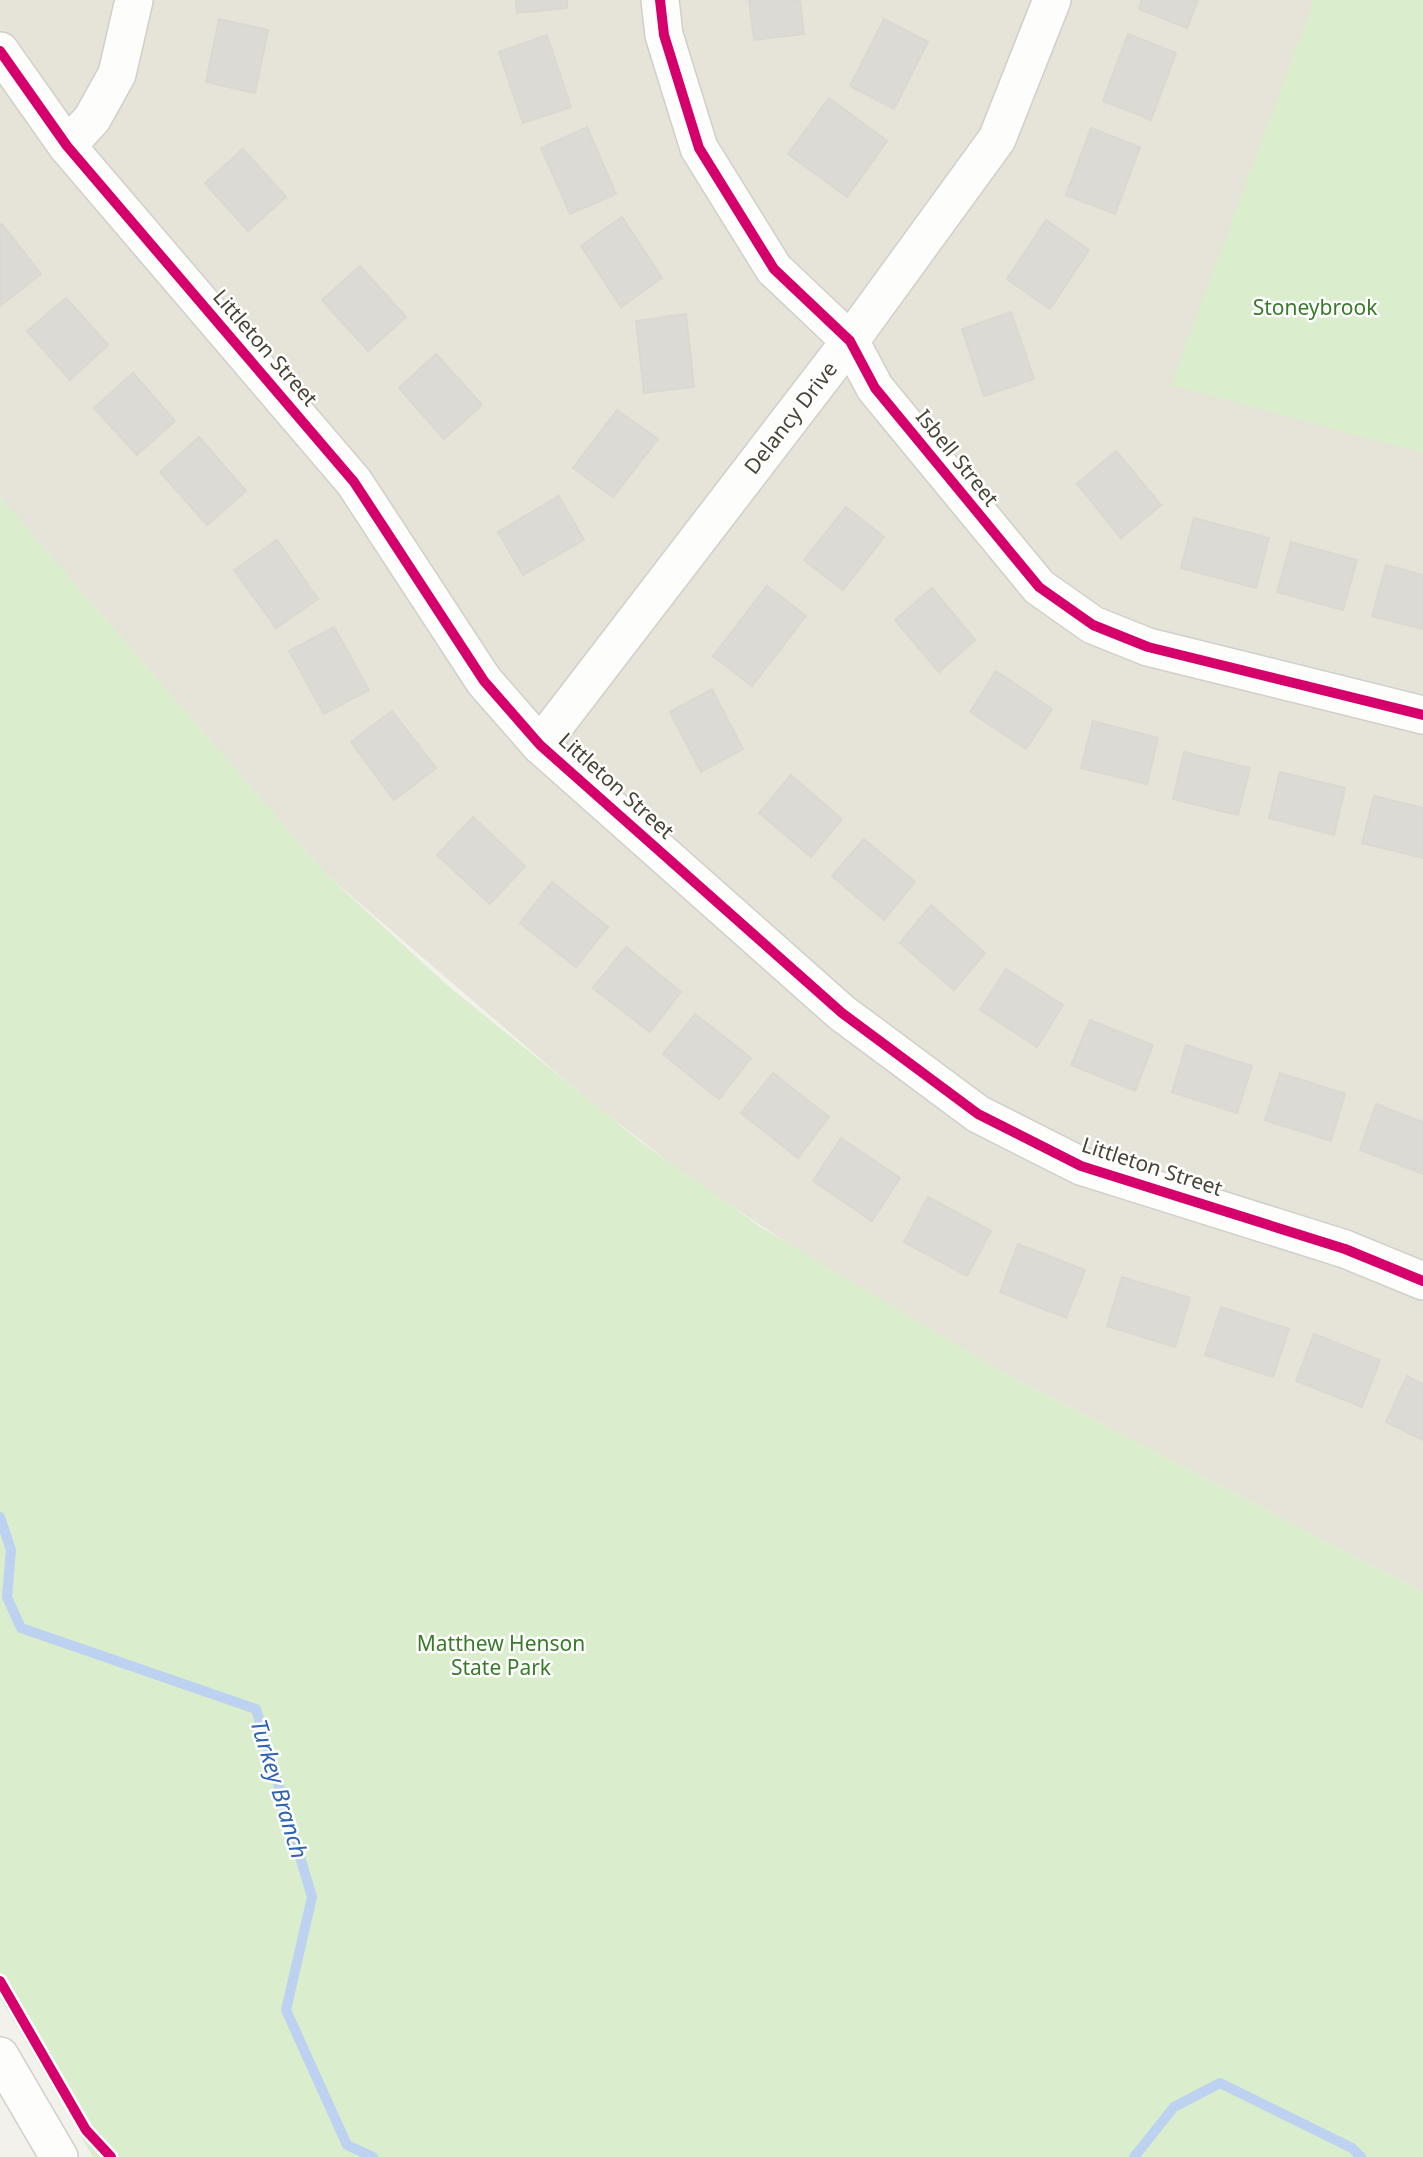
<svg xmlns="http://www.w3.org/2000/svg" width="1423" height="2157" viewBox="0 0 1423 2157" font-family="'Noto Sans',sans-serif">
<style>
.residential{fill:#e6e4d9}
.green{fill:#daedcc}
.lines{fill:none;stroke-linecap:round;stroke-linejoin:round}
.stream{stroke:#bcd2f0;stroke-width:10}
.building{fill:#dbdad4;stroke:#dad8d1;stroke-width:2}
.minor-casing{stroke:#d0cfc9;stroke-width:40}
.minor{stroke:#fdfdfc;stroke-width:37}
.cycleway-casing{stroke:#fff;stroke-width:15}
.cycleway{stroke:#d6006c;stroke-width:10}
.labels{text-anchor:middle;stroke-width:5;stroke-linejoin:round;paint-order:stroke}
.park-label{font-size:21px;fill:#397b29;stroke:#fff}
.street-label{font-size:21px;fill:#484537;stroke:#fff}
.water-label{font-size:23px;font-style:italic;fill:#2e64b6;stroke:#fff}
</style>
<rect width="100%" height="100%" fill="#f2f1ec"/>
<path class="residential" d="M0,0h1423v1592l-426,-223 -176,-104 -122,-80 -112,-86 -259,-223 -328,-379z"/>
<g class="green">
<path d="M1314,0h109v453l-252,-68z"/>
<path d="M0,497l328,379 119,109 194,157 118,84 238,143 426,223v565h-1330l-93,-159z"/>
</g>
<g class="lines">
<g class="stream">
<path d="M0,1517l11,33 -4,47 14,31 235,81 56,188 -26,113 61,135 26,12"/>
<path d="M1134,2157l40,-50 46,-24 132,65 9,9"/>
</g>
</g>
<g class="building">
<path d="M516,0h51v8l-50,5z"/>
<path d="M749,0h51l4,34 -50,6z"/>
<path d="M1142,0h56l-11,28 -48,-19z"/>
<path d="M219,19l49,11 -13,63 -49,-11z"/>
<path d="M884,19l44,23 -34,67 -44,-23z"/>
<path d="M1128,34l48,19 -25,67 -48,-19z"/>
<path d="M547,35l24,72 -48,16 -24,-71z"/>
<path d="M829,98l58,43 -40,56 -59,-43z"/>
<path d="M587,127l29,67 -46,20 -29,-66z"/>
<path d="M1091,128l49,19 -25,67 -49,-19z"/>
<path d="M243,149l43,48 -38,34 -43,-48z"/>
<path d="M622,217l40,61 -41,29 -40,-61z"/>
<path d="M1046,220l43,30 -39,59 -43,-30z"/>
<path d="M2,224l39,50 -41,32v-81z"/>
<path d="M360,266l46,51 -38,34 -46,-51z"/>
<path d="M66,298l42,47 -38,35 -43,-49z"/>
<path d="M1011,312l23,67 -50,17 -22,-67z"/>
<path d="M686,314l8,73 -50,6 -8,-72z"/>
<path d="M436,354l46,51 -38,34 -45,-51z"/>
<path d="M133,373l42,48 -38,34 -43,-47z"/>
<path d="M617,410l41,29 -45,58 -40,-29z"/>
<path d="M199,437l47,54 -39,34 -47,-53z"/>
<path d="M1116,451l45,54 -40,33 -44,-54z"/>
<path d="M559,496l25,44 -61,35 -25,-43z"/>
<path d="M846,507l38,30 -41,53 -39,-30z"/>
<path d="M1194,518l75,20 -13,50 -75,-20z"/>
<path d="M277,540l41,59 -42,29 -42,-58z"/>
<path d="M1291,542l66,18 -14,50 -66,-18z"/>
<path d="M1386,565l37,10v54l-51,-13z"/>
<path d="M767,586l39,30 -54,70 -39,-30z"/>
<path d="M932,588l43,52 -36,32 -44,-52z"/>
<path d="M334,627l35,63 -45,24 -35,-63z"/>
<path d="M996,671l56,38 -26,40 -56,-37z"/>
<path d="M712,689l31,60 -42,23 -31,-60z"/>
<path d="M392,711l44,57 -42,32 -43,-58z"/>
<path d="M1093,721l65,17 -11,46 -66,-16z"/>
<path d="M1184,752l66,16 -12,47 -65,-16z"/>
<path d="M1280,772l65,16 -11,47 -65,-17z"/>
<path d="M791,775l51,44 -31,38 -52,-44z"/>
<path d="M1374,796l49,12v50l-61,-15z"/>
<path d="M473,817l52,49 -35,38 -53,-49z"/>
<path d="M864,839l51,43 -31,38 -52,-44z"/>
<path d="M552,882l56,45 -32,40 -56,-44z"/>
<path d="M931,905l54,48 -31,37 -54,-47z"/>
<path d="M626,947l55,45 -31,40 -57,-44z"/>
<path d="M1006,969l57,36 -26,42 -57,-37z"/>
<path d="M695,1014l56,44 -32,41 -56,-45z"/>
<path d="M1090,1020l63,25 -18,46 -64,-26z"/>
<path d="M1186,1045l66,21 -15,47 -65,-21z"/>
<path d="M773,1073l56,44 -31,41 -57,-45z"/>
<path d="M1280,1073l65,21 -14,47 -66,-21z"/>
<path d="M1376,1104l47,18v52l-63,-24z"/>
<path d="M841,1138l59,40 -28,43 -59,-40z"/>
<path d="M928,1197l63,34 -24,45 -63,-34z"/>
<path d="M1018,1244l67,26 -19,48 -66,-26z"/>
<path d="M1122,1277l68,21 -15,49 -68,-21z"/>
<path d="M1221,1307l68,22 -16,48 -68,-22z"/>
<path d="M1314,1334l66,26 -18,47 -66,-26z"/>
<path d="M1407,1376l16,8v56l-37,-18z"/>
</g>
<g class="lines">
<defs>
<g id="minor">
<path d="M660,0l4,35 35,113 75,121 76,72 25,47 164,199 54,38 55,22 275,68"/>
<path d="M0,51l67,95 287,336 130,199 56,64 302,268 136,101 103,52 264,83 78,32"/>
<path d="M67,146l25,-27 25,-45 17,-74"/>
<path d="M540,745l310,-404 147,-202 55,-139"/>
<path d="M0,2056l59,101"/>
</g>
</defs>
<use href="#minor" class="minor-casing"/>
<use href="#minor" class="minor"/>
<defs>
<g id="cycleway">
<path d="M660,0l4,35 35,113 75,121 76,72 25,47 164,199 54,38 55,22 275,68"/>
<path d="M0,51l67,95 287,336 130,199 56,64 302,268 136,101 103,52 264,83 78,32"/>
<path d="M0,1981l86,149 25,27"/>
</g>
</defs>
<use href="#cycleway" class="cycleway-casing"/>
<use href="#cycleway" class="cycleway"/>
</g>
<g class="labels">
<g class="park-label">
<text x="1315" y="315">Stoneybrook</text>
<text x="501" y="1651">Matthew Henson<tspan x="501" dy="24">State Park</tspan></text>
</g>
<g class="street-label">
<text transform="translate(265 348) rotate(49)" y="7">Littleton Street</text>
<text transform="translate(791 418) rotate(-52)" y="7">Delancy Drive</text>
<text transform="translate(957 458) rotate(51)" y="7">Isbell Street</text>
<text transform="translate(616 786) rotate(42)" y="7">Littleton Street</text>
<text transform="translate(1152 1167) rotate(18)" y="7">Littleton Street</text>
</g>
<g class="water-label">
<text transform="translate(279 1789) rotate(73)" y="8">Turkey Branch</text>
</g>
</g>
</svg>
